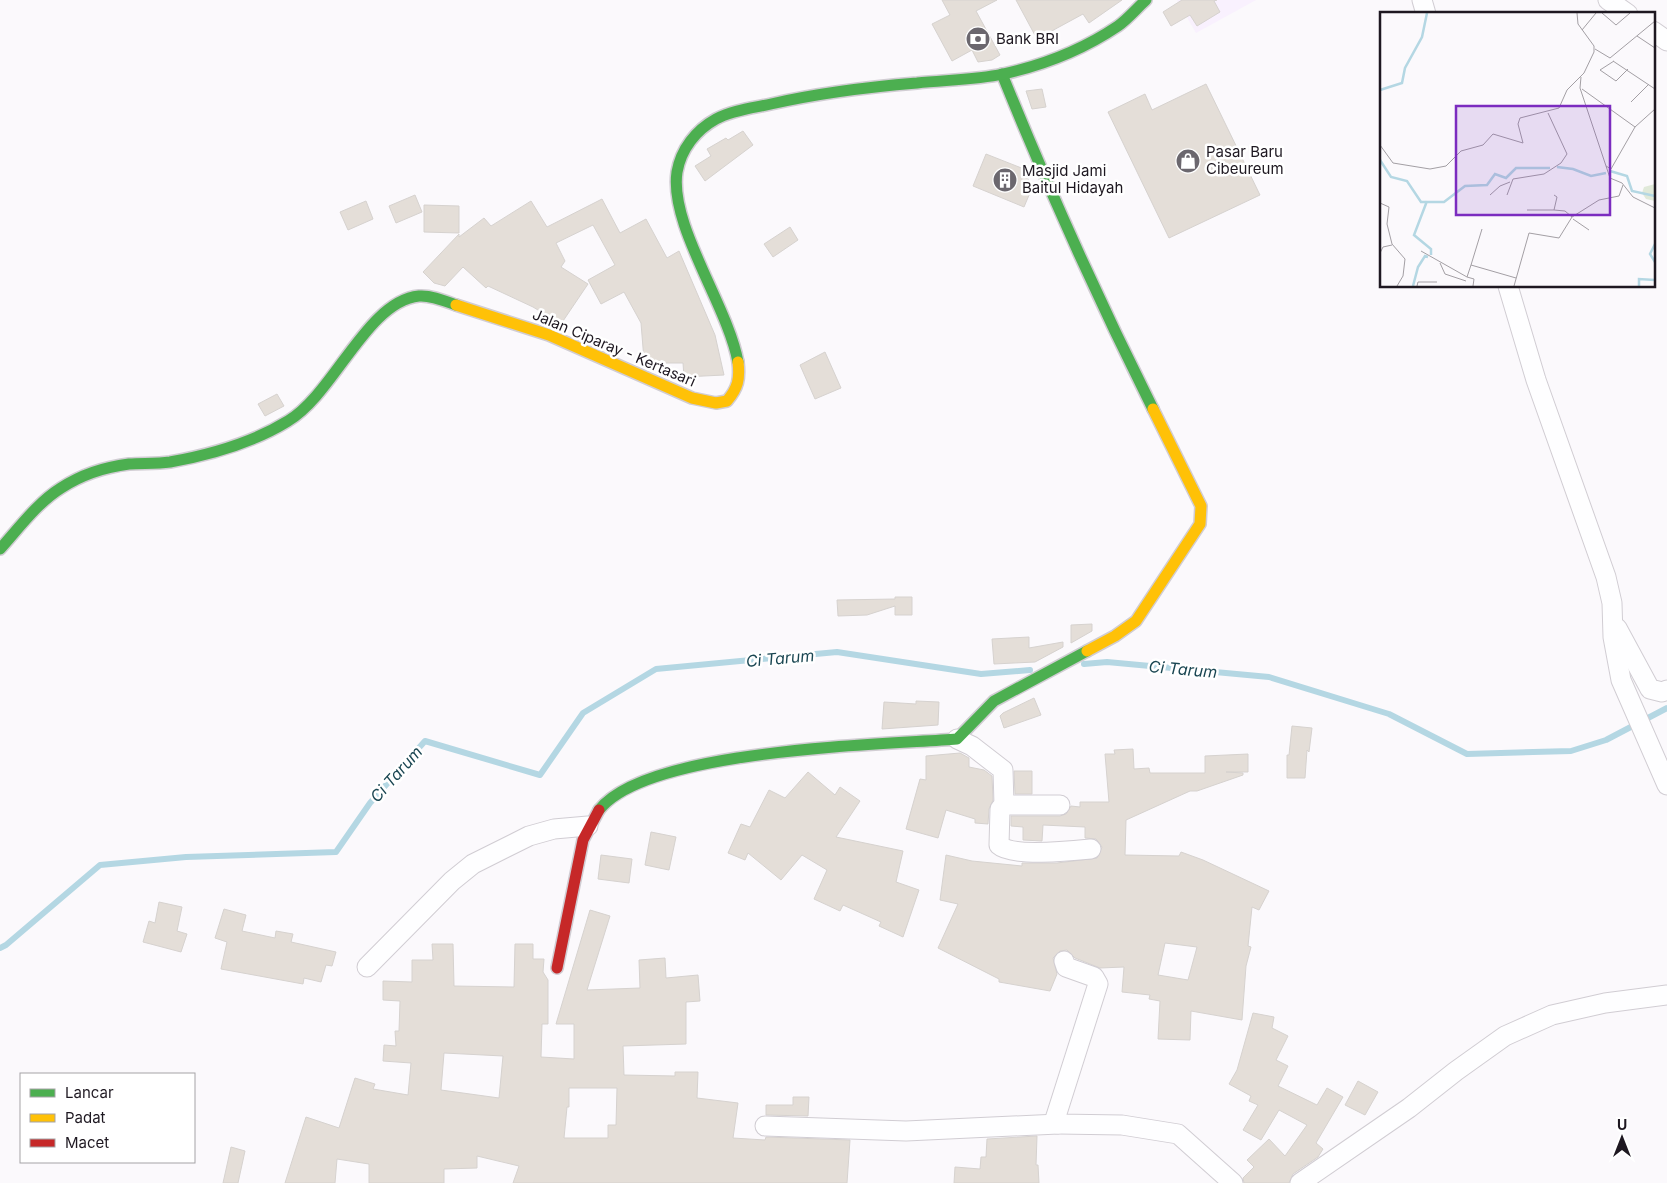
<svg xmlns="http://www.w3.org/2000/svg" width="1667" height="1183" viewBox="0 0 1667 1183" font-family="Inter,sans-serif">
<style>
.built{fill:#f9f1fe}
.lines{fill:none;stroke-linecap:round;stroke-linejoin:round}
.stream{stroke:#b4d7e3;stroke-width:6}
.building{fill:#e4ded8;stroke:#d6d2cf;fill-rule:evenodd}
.street-casing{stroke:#d1cdd3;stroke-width:21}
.fast-casing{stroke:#d1cdd3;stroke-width:14}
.slow-casing{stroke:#d1cdd3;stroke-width:14}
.jam-casing{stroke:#d1cdd3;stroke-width:14}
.street{stroke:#fefeff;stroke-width:19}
.fast{stroke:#4caf50;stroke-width:11}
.slow{stroke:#ffc107;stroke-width:11}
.jam{stroke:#c62828;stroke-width:11}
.labels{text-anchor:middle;stroke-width:5;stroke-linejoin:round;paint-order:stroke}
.poi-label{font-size:15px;fill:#1e1821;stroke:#fff;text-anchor:start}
.street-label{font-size:15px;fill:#1e1821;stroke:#fff}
.water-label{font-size:16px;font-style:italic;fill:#1a4652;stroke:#fff}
.inset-river{fill:none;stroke:#b4d7e3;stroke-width:2.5}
.inset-road{fill:none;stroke:#a39fa4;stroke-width:1}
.view{fill:#7b2cbf;fill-opacity:0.15;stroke:#7b2cbf;stroke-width:2.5}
.inset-edge{fill:none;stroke:#1e1821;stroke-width:2.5}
</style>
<rect width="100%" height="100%" fill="#fbf9fc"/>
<path class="built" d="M1177,0h79l-60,33z"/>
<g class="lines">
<g class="stream">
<path d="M1084,664l23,-2 162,15 120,37 78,40 104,-3 35,-11 61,-32"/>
<path d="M0,948l6,-3 94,-80 86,-8 150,-5 34,-49 55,-62 115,34 43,-62 73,-44 181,-17 144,22 49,-4"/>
</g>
</g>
<g class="building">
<path d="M942,0h55l-21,11 24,44 -8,5 -14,2 -6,-12 -20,11 -20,-37 18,-9z"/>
<path d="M1016,0h106l-33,23 -6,-9 -46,25z"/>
<path d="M1182,0h35l-3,1 6,11 -23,14 -7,-11 -19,11 -8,-14z"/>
<path d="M1206,84l54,111 -91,43 -61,-126 37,-18 7,16z"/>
<path d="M1042,89l4,18 -14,2 -6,-18z"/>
<path d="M743,131l10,14 -48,36 -10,-15 16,-10 -4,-7 19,-11 2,2z"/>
<path d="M986,154l38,15 8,19 -8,19 -51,-21z"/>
<path d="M415,195l7,17 -26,11 -7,-17z"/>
<path d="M602,199l18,34 26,-14 21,39 12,-7 36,84 9,40 -40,2 -1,-14h-33l-6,-3 -3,-37 -17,-31 -23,12 -13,-24 27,-15 -22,-40 -37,18 9,18 -4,6 27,17 -27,40 -28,-17 -45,-21 -2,2 -23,-21 -18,19 -11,-3 -11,-11 36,-38v3l25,-19 7,8 40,-25 16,26z"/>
<path d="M366,201l7,18 -25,11 -8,-18z"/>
<path d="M424,205l35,1v27l-35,-1z"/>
<path d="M790,227l8,13 -25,17 -9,-13z"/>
<path d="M825,352l16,36 -26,11 -15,-34z"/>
<path d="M277,394l7,12 -19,10 -7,-12z"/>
<path d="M895,597h17v18h-17v-9l-28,9 -29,1 -1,-16 58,-1z"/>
<path d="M1092,624v7l-21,12v-18z"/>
<path d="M1029,637v11l34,-6v5l-28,15 -41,2 -2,-25z"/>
<path d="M1034,698l7,17 -37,13 -4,-12 3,-3z"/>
<path d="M916,701l23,1 -1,23 -56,4 2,-27 32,2z"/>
<path d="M1292,726l20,2 -3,24 -2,-2 -2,28h-18v-23h2z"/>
<path d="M1133,749l1,20 15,-1 1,5h55v-17l43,-2v18h-22l17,1v2l-46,16h-7l-64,29 -1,35 54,1 2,-4 22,8 66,31 -10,19 -7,-3 -4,39 3,1 -5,19 -4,54 -51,-9 -1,29 -32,-1 2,-38 -11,-2 1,-4 -28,-3 2,-25 -24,1 -25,-10 -8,-8 -7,1 -7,7 4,16 -7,17 -51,-9v-3l-61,-31 20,-44 -18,-4 6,-45 26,6 50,5v-3h35l40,-5 5,-11 -6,-8 -11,-1v-11l-42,-2 -1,16 -19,-1v-13l-12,-1v-10h49l6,-2 5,-8 9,1v-5h29l-4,-48h10l-1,-4zM1165,943l32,4 -9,33 -30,-5z"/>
<path d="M960,753l9,5v9l15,3 8,6 1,24 -4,9 -1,15 -13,-1v-4l-29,-9 -8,28 -32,-9 14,-50 6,1v-24z"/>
<path d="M1014,771h18v23h-17z"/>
<path d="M808,772l27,23 5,-8 20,14 -24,36 67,14 -7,31 23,8 -16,47 -24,-11 2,-4 -38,-17 -3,6 -26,-12 13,-29 -25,-15 -21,25 -33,-27 -3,7 -17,-7 13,-29 9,3 19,-37 16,8z"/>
<path d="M651,832l25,5 -7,33 -24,-5z"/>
<path d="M601,855l31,4 -3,24 -31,-4z"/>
<path d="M159,902l23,5 -5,24 10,3 -6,18 -38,-10 6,-21 6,2z"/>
<path d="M224,909l22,6 -4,16 33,7 1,-7 17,3 -2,8 45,10 -4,14 -6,-1 -5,17 -17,-4 -1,6 -82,-15 6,-27 -12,-4z"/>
<path d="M590,910l20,6 -23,74 53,-2 -1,-28 26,-2 1,20 32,-3 2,26 -14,1v42l-63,2 1,29 51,1v-4h23l-1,26 41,5 -5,35 32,2 1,-3 84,3 -3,43h-334l6,-17 -42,-10v12l-33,1v14h-75v-19l-32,-5 -2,24h-50l21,-66 33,11 16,-50 20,6 -2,5 35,6 3,-32 -28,-2 1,-16 12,1 -1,-15h4l1,-30 -17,-1v-19l29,1v-22h21l-1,-16h21l1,42 60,1 1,-43h18v15h11l-1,13 5,8v44h-6l-1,33 33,2v-35h-18zM444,1053l59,3 -4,42 -58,-8zM569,1088h48l-1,37h-8v13h-44l3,-31h2z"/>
<path d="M1253,1013l21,4 -2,11 16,8 -12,24 12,6 -10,20 39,19 10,-17 16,9 -27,46 7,6 -5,8 -25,17 -4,9h-45l-1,-5 11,-11 -7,-7 22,-21 16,17 22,-31 -28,-15 -18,30 -18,-10 15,-25 -9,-4 2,-5 -22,-12 8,-14z"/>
<path d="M1358,1081l20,11 -13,23 -20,-10z"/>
<path d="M793,1097h16l-1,19 -42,-1v-10h27z"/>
<path d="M1037,1136l-1,29h2l1,18h-85l1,-16 25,2 1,-12h5l1,-18z"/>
<path d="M231,1147l14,4 -7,32h-15z"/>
</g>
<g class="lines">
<defs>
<g id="street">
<path d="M1422,0l4,14"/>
<path d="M1608,0l20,14"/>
<path d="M1653,31l14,10"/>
<path d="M1508,286l28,94 70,197 6,26 1,34 8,43 46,105"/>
<path d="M1617,628l33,61 12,3 5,-2"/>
<path d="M957,739l15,7 31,24 1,35h56"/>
<path d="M1004,805l-4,4 -1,36c13,12 72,6 92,4"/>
<path d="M1064,961l2,6 28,10 4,7 -41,129 -2,6 3,5 64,1 56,9 55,49"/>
<path d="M367,967l85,-86 21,-17 56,-28 25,-7 34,-3"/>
<path d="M765,1126l141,5 152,-7"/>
<path d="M1300,1183l109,-75 47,-37 49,-35 47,-21 53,-12 62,-8"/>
</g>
<g id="fast">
<path d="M1002,74c46,114 96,225 151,335"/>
<path d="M738,362c-10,-56 -69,-137 -61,-190 4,-23 19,-42 39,-53 17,-9 37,-11 55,-15 48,-11 97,-17 146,-21 28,-3 59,-3 86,-9 41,-9 81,-25 115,-48 10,-7 19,-18 28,-26"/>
<path d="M0,549c19,-21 37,-46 61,-61 20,-13 44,-21 68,-24 13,-1 27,0 41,-2 39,-7 84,-20 118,-41 46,-27 79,-120 131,-125 12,-1 26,5 37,9"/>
<path d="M599,810c47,-61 280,-65 358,-71l37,-38 93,-50"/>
</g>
<g id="slow">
<path d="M456,305l93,30 143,63 24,5 11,-2c11,-13 13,-22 11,-39"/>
<path d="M1087,651l28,-15 21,-15 64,-97 1,-18 -48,-97"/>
</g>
<path id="jam" d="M557,968l26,-128 16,-30"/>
</defs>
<use href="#street" class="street-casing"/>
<use href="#fast" class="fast-casing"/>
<use href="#slow" class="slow-casing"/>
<use href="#jam" class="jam-casing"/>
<use href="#street" class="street"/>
<use href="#fast" class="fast"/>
<use href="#slow" class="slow"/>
<use href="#jam" class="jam"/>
</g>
<defs>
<symbol id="bank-disc" viewBox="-11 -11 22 22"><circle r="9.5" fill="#6b676e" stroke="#fff"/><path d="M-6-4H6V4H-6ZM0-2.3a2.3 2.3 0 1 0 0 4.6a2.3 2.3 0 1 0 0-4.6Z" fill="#fff"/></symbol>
<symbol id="shop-disc" viewBox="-11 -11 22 22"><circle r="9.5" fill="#6b676e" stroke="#fff"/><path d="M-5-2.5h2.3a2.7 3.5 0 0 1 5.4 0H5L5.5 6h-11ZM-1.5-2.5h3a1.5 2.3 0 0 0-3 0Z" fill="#fff"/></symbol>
<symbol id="building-disc" viewBox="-11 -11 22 22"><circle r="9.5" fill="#6b676e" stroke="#fff"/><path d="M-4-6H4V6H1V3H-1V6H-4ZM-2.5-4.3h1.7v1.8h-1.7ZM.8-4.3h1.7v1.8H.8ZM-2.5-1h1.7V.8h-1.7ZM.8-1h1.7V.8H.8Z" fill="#fff"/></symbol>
</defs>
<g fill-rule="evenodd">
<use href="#bank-disc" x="964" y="25" width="28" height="28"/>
<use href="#shop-disc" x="1174" y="147" width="28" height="28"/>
<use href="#building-disc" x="991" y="166" width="28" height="28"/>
</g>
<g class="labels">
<g class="poi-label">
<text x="996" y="44">Bank BRI</text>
<text x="1206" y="157">Pasar Baru<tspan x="1206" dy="17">Cibeureum</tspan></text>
<text x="1022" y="176">Masjid Jami<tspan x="1022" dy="17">Baitul Hidayah</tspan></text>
</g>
<g class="street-label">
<text transform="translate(614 348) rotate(23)" y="5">Jalan Ciparay - Kertasari</text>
</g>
<g class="water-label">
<text transform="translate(780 658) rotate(-5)" y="6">Ci Tarum</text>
<text transform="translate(1183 669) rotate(5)" y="6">Ci Tarum</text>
<text transform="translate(396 774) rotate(-48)" y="6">Ci Tarum</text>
</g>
</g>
<g transform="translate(1380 12)">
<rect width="275" height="275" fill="#fbf9fc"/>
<path d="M275,172v17l-9,-2 -4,-6 2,-6z" fill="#e0e9d9"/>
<path class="inset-river" d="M0,78l22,-7 3,-15 17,-31 5,-24M0,148l11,17 16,4 14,21h23l21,-16 22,-1 8,-11 11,4 10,-10h34M177,155l16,2 18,7 15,-3M230,159l17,5 5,15 23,5M47,189l-13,34 17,14v6M275,232l-5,10 5,8M33,274l5,-19 7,-11 3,1M259,274v-7l16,1"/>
<path class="inset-road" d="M222,1l14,12 14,-12M202,18l14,-17M257,24l18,12M215,37l15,9 45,-37M233,49l42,28M234,49l-14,9 16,11 12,-12M201,65l-1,11 30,90 12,5 11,14 22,11M202,77l53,38 -24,42 -5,-3M251,90l18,-18M255,115l20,-18M0,133l13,18 37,6 16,-3 15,-15 22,-6 10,-11 30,9 -5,-19 2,-6 39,-10 8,-18 17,-17 10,-21v-6l-16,-22 -1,-11M110,183l10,-9 10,-4M127,183l6,-16 31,-5 17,-11 6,-9 -19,-41M174,183l3,2 -3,13 11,1 7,6M0,191l9,4 -2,17 5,20 13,15 -2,17 -6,10M147,198h27M193,207l16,11M41,239l46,26M0,241l3,-6 9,-2M60,251l5,11 21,7M91,253l11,-36M37,274l1,-4h19M93,274l1,-7 -7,-2 4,-12 45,13M134,274l15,-53 30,5 13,-21 27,-17 20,-4 4,-11"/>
<path class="view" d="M76,94h154v109h-154z"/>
<rect width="275" height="275" class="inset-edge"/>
</g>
<rect x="20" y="1073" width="175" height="90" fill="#ffffff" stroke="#a5a3a6"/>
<rect x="30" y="1089" width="25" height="8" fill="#4caf50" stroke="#a5a3a6"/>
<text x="65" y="1098" font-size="15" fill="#1e1821">Lancar</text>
<rect x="30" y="1114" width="25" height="8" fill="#ffc107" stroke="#a5a3a6"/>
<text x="65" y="1123" font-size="15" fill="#1e1821">Padat</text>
<rect x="30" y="1139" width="25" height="8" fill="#c62828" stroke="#a5a3a6"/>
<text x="65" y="1148" font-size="15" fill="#1e1821">Macet</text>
<g transform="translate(1622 1138)" stroke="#ffffff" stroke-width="4" paint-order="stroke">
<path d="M0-4L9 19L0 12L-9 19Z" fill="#1e1821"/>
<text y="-8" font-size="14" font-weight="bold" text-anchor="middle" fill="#1e1821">U</text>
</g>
</svg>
